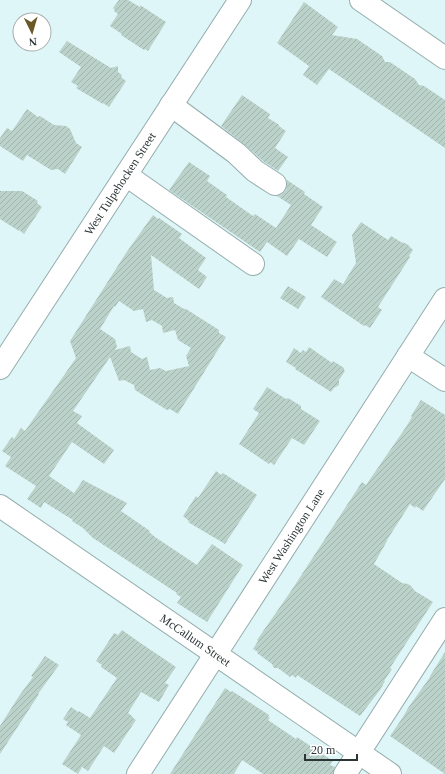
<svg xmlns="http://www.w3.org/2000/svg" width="445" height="774" viewBox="0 0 445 774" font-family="Georgia,serif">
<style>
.building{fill:url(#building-hatch);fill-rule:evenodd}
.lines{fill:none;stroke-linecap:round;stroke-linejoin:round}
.minor-casing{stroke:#96adae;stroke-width:24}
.major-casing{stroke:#96adae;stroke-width:24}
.minor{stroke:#fff;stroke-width:22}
.major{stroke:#fff;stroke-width:22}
.labels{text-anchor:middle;stroke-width:3;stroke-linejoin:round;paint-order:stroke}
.street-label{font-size:12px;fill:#2c3536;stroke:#fff}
</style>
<defs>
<pattern id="building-hatch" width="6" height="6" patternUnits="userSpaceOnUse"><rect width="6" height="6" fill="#bbd2cb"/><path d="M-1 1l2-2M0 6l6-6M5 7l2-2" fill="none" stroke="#a1b5af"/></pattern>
</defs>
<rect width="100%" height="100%" fill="#def6f7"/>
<g class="building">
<path d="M119,0h9l12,7v-2l26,17 -18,29 -3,-2 -1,1 -23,-15 1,-1 -12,-8 8,-12 -4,-3 1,-1 -2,-2z"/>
<path d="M304,2l34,25 -6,8 25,4 25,17 3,6h5l25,17 4,6 5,1 21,14v48l-116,-79 -12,16 -14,-10 6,-9 -32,-23z"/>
<path d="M67,41l44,27 7,-2v6l4,3 -1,2 5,4 -17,26 -6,-4v1l-27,-16 2,-2 -7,-4 10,-15 -22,-15z"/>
<path d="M242,95l28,19 -2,4 10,6 2,3 6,4 -11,17 13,9 -10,14 -15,-10 -20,-18 -22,-17z"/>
<path d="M27,109l11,8 2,-1 14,9 12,1 4,3 6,14 6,4 -17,27 -7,-5 -7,1 -24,-15 -4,6 -23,-15v-8l7,-10 5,3z"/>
<path d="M189,162l21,14 -3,5 20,14 -1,2 27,19 2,-2 21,14 15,-23 -14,-9 4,-1 5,-5 1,-5v-5l18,12 -1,2 19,13 -12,18 26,17 -10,15 -28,-18 -12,17 -20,-14 -7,10 -91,-62z"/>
<path d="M0,191h22l16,10 -1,2 5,4 -18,27 -5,-4v1l-19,-12z"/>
<path d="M153,215l5,4 1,-1 23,16 -3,4 27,20 -8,12 9,7 -8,12 -48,-34 3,35 13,8 6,-1 1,6 10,6h2l33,21v3l7,4 -48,77 -8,-5 -3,1 -32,-20 -1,-5 -10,-5 -5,1 -9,-24 -37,54 9,5 -5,7 37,27 -10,14 -32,-22 -23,34 25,17 9,-13 44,23 -6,8 29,20 -1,1 6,5 42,28 15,-21 31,21 -36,57 -30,-19 4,-6 -5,-3 1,-1 -84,-55 -10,-10 -11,-7 1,-1 -29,-18 -3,6 -14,-9 9,-13 -31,-20 6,-9 -9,-6 10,-14 2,2 7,-11 4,3 51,-73 -6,-17 56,-88zM119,301l15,10 9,-2 3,13 6,-2 10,6 1,7 12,-3 3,10 13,8 -5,8 3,10 -23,5 -6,-3 -10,2 -3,-13 -5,2 -11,-7 -1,-6 -15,4 2,-3 -2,-8 -15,-10 14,-23 1,1z"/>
<path d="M361,222l27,18 3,-4 10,6 6,2 6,6 -4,6 1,1 -32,50 4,3 -12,18 -5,-3 -1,1 -43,-29 13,-18 9,5 13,-21 -4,-28z"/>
<path d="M288,286l18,11 -8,12 -18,-11z"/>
<path d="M309,347l23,16 1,-2 11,7v2l1,1 -6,9v5l-5,3 -3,4 -36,-23 1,-1 -10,-6 8,-14 7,5 2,-3 3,2z"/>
<path d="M267,387l19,12 2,-1 13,8v3l19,12 -16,24 -12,-7 -18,27 -4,-3 -1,2 -30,-20 20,-31 -6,-4z"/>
<path d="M421,400l24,15v64l-22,32 -7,-5 -1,2 -5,-4 -23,36v1l-13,23 28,19 6,1 3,2 4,5 18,11 -43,66 2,1 -8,12h1l-5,9 -20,26 -63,-41 -1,3 -4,-3 -2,2 -12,-9h-4l-2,-4 -15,-11 1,-1 -5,-3 5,-8 -1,-1 34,-49 71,-109 4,3 40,-58 6,-10 -1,-1z"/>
<path d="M216,471l5,4 2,-2 34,22 -32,49 -37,-22 1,-1 -6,-5 13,-20 2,2z"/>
<path d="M122,630l17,12 37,25 -11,16 4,2 -10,17 -18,-10 -13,21 5,4v1l3,2 -22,33 -10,-7 -16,25 -6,-4 -4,7 -16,-10 19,-29 -15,-10 2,-3 -5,-3 8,-12 7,5 1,-1 11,7 27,-40 -16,-11 1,-2 -6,-4 18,-28 4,2z"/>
<path d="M445,652v122l-55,-38 13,-19 5,-9 22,-31v-1z"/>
<path d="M45,656l14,9 -21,29h1l-39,60v-28l19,-30 14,-19 -2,-1z"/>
<path d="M225,688l6,4 1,-1 37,24 -1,2 2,1 -2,2 28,19 1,-2 36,24 -3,4 5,2 -2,7h-70l-21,-14 -8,14h-64z"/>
</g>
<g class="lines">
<defs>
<g id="minor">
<path d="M361,0l84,58"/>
<path d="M171,105l65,48 19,18 20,13"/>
<path d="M126,175l127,89"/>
<path d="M408,356l37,24"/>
<path id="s1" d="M0,368l240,-368"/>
<path id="s2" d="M0,506l390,268"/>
<path d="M345,774l100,-155"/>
</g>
<g id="major">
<path id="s3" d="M138,774l307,-475"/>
</g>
</defs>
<use href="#minor" class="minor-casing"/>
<use href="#major" class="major-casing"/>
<use href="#minor" class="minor"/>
<use href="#major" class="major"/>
</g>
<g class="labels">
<g class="street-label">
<text dy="4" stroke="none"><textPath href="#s1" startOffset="220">West Tulpehocken Street</textPath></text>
<text dy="4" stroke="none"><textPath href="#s3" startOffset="283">West Washington Lane</textPath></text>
<text dy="4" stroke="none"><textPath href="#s2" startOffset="237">McCallum Street</textPath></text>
</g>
</g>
<g transform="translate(32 32) rotate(175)"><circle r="19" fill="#ffffff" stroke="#abaeaf"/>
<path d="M0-3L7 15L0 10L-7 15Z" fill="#6b5827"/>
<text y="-6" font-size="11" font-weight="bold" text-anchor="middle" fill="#2c3536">N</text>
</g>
<path d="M305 754v6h52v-6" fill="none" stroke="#2c3536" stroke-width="2"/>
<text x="311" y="754" font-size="12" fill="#2c3536" stroke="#ffffff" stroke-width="3" paint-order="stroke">20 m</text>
</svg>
